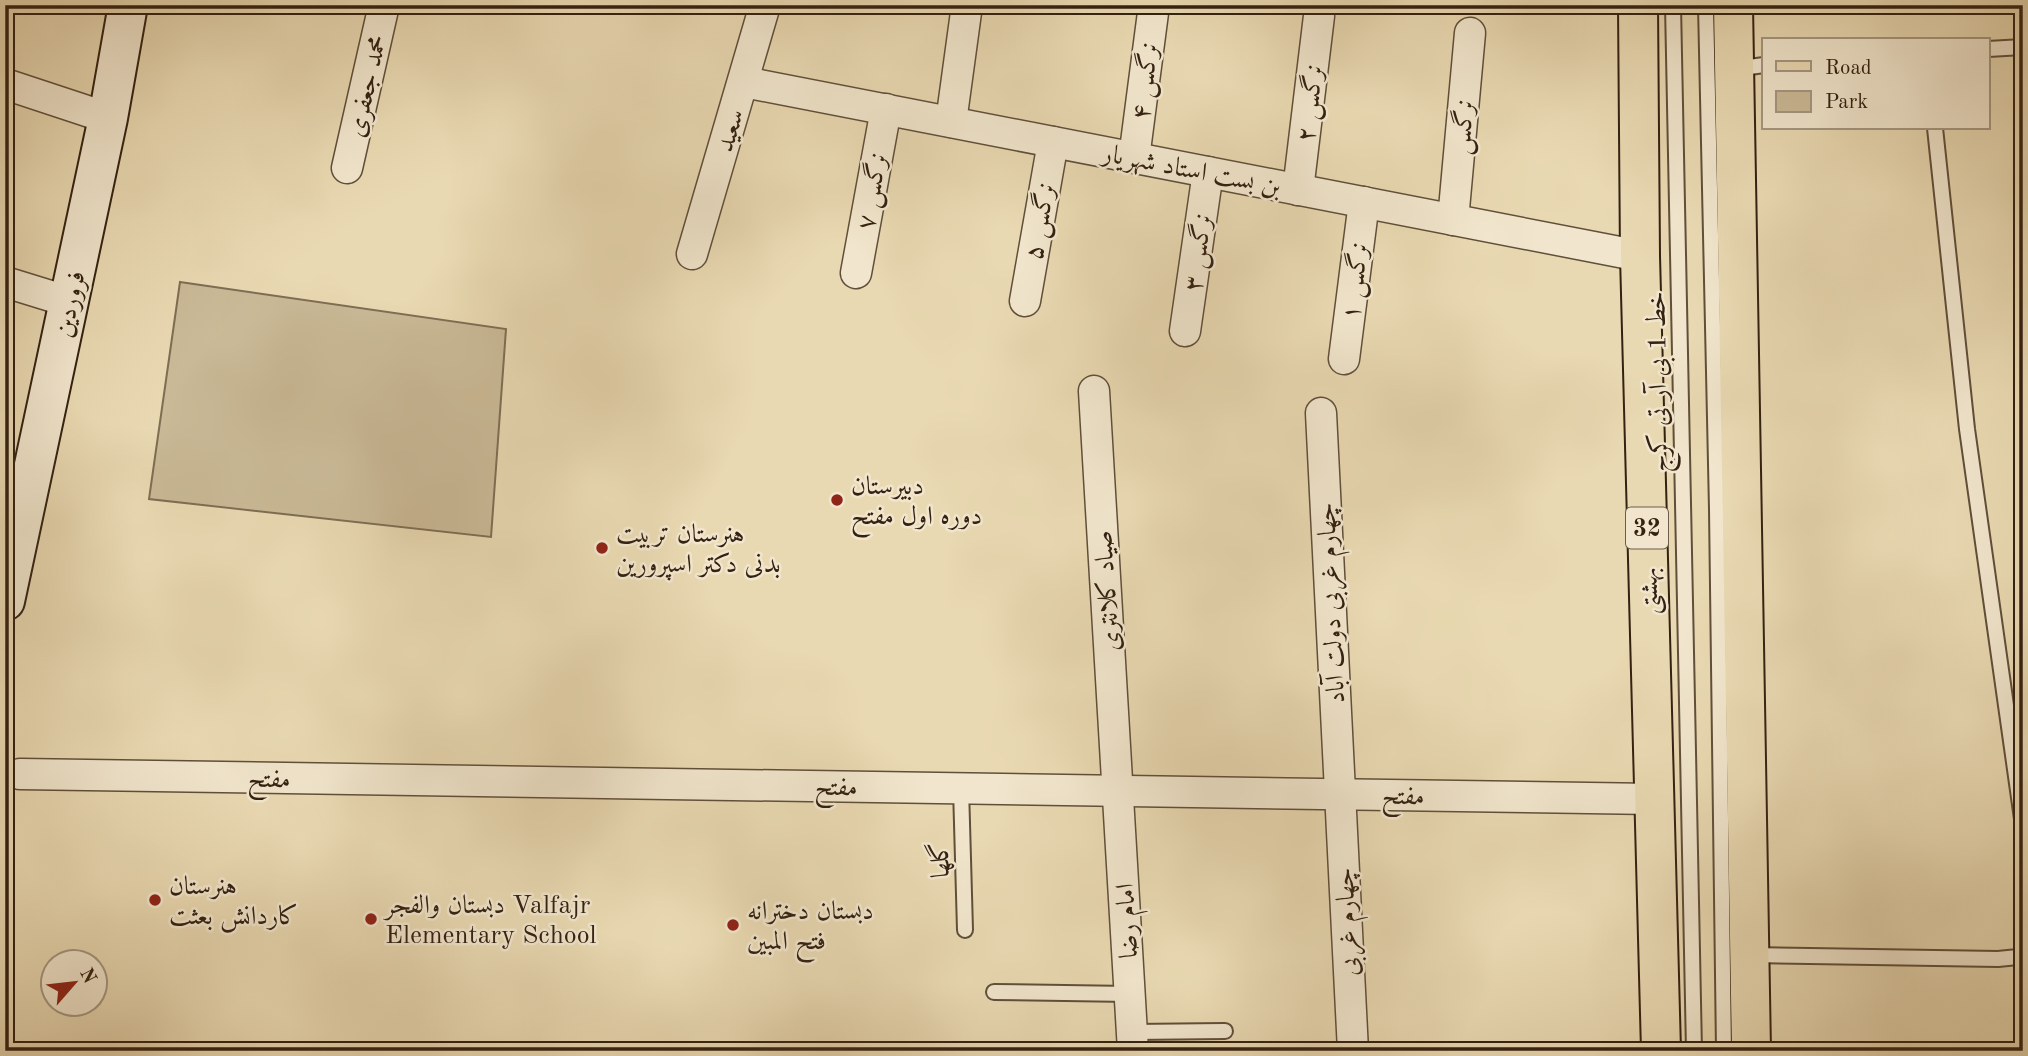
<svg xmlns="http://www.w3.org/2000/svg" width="2028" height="1056" viewBox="0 0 2028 1056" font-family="'Old Standard TT',Amiri,serif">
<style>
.green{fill:#caba97;stroke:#7e6e54;stroke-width:2}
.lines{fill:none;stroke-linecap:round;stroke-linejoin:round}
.lane-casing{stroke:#604f3a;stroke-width:18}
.street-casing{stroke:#604f3a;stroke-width:33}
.secondary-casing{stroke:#332112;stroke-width:42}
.primary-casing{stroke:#332112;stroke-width:42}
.lane{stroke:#f1e6cd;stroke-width:14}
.street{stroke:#f1e6cd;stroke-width:30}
.secondary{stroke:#f1e6cd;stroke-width:38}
.primary{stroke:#e9d9b2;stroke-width:38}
.poi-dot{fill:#8f2418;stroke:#f1e6cd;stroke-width:2.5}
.labels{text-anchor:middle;stroke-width:5;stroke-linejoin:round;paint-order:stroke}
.shield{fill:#f1e6cd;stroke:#6c5c4a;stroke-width:2}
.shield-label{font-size:24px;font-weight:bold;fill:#332112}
.street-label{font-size:26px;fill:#332112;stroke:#f1e6cd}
.poi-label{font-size:26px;fill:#332112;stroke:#f1e6cd;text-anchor:start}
</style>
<rect width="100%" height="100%" fill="#e9d9b2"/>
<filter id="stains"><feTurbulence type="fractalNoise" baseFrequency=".00286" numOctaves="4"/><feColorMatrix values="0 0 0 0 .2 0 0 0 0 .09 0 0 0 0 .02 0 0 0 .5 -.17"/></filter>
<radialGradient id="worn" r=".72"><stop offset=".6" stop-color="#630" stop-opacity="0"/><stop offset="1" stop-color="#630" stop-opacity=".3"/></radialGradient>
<path class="green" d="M180,282l326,47 -15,208 -342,-38z"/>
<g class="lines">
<defs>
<g id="lane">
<path d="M1673,5l21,1046"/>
<path d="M1706,5l11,504 7,542"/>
<path d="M1988,49l35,-2"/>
<path d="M1735,69l29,-4"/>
<path d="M1935,128l32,301 56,397"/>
<path d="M961,788l4,142"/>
<path d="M1751,955l247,4 20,-2 5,-4"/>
<path d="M994,992l136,2"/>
<path d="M1132,1032l93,-1"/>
</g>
<g id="street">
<path d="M744,82l896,174"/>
<path d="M5,84l103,34"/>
<path d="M951,122l16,-117"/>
<path d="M1134,158l20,-153"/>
<path d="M347,168l37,-163"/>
<path d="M1298,190l21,-174"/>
<path d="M1453,220l17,-187"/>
<path d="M692,254l73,-249"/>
<path d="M856,273l30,-164"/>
<path d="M5,282l65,20"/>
<path d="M1025,301l28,-159"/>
<path d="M1185,331l23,-159"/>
<path d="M1344,359l20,-157"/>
<path d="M1094,391l39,660"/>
<path d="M1321,413l32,638"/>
<path d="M20,774l1633,25"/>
</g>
<path id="secondary" d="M5,601l103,-483 20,-113"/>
<g id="primary">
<path d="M1638,5l2,251 21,795"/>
<path d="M1733,5l18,1046"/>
</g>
</defs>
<use href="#lane" class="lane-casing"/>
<use href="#street" class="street-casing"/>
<use href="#secondary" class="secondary-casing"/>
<use href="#primary" class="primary-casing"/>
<use href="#lane" class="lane"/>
<use href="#street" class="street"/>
<use href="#secondary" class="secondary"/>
<use href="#primary" class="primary"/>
</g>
<g class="poi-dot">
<circle cx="837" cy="500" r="7"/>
<circle cx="602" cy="548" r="7"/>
<circle cx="155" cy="900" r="7"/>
<circle cx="371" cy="919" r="7"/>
<circle cx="733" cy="925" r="7"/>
</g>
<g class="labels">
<rect class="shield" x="1626" y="507.5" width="42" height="41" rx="5"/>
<g class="shield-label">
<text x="1647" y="536">32</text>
</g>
<g class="street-label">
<text transform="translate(1144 81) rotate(-83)" y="9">نرگس ۴</text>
<text transform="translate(366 86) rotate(-77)" y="9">محمد جعفری</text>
<text transform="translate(1309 103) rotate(-83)" y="9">نرگس ۲</text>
<text transform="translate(1462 127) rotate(-85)" y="9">نرگس</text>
<text transform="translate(729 130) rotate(-73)" y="9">سعید</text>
<text transform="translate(1192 169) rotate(11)" y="9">بن بست استاد شهریار</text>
<text transform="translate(871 191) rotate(-80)" y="9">نرگس ۷</text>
<text transform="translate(1039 221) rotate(-80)" y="9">نرگس ۵</text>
<text transform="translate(1197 252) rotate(-82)" y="9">نرگس ۳</text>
<text transform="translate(1354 281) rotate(-83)" y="9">نرگس ۱</text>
<text transform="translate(69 304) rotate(-78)" y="9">فروردین</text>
<text transform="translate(1657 382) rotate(-91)" y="9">خط 1 بی آر تی کرج</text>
<text transform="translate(1106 591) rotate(-94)" y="9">صیاد کلانتری</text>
<text transform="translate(1648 591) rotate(-91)" y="9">بهشتی</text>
<text transform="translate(1330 603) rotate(-93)" y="9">چهارم غربی دولت آباد</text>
<text transform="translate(269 778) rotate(1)" y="9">مفتح</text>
<text transform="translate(836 786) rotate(1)" y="9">مفتح</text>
<text transform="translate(1403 795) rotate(1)" y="9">مفتح</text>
<text transform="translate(939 860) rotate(-92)" y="9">گلها</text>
<text transform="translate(1126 921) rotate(-93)" y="9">امام رضا</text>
<text transform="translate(1346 922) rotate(-93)" y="9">چهارم غربی</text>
</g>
<g class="poi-label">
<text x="851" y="494">دبیرستان<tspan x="851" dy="30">دوره اول مفتح</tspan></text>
<text x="616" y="542">هنرستان تربیت<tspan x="616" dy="30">بدنی دکتر اسپرورین</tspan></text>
<text x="169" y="894">هنرستان<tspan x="169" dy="30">کاردانش بعثت</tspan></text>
<text x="385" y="913">دبستان والفجر Valfajr<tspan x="385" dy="30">Elementary School</tspan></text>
<text x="747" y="919">دبستان دخترانه<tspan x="747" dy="30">فتح المبین</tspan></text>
</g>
</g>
<rect width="2028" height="1056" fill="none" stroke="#e9d9b2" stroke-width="28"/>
<rect x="7" y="7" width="2014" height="1042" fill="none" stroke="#332112" stroke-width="3.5"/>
<rect x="14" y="14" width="2000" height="1028" fill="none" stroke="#332112" stroke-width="2"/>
<rect x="1762" y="38" width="228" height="91" fill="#f1e6cd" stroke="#a59782" stroke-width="2"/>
<rect x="1776" y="61" width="35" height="10" fill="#e9d9b2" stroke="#a59782" stroke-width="2"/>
<text x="1825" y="74" font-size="21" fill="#332112">Road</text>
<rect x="1776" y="91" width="35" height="21" fill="#caba97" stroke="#a59782" stroke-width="2"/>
<text x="1825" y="108" font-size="21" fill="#332112">Park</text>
<g transform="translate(74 983) rotate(62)"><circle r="33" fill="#f1e6cd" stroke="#a59782" stroke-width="2"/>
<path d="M0-5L12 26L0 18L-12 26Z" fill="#8f2418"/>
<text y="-10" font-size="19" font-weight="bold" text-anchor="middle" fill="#332112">N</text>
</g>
<rect width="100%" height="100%" filter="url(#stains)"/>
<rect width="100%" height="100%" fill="url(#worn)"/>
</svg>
